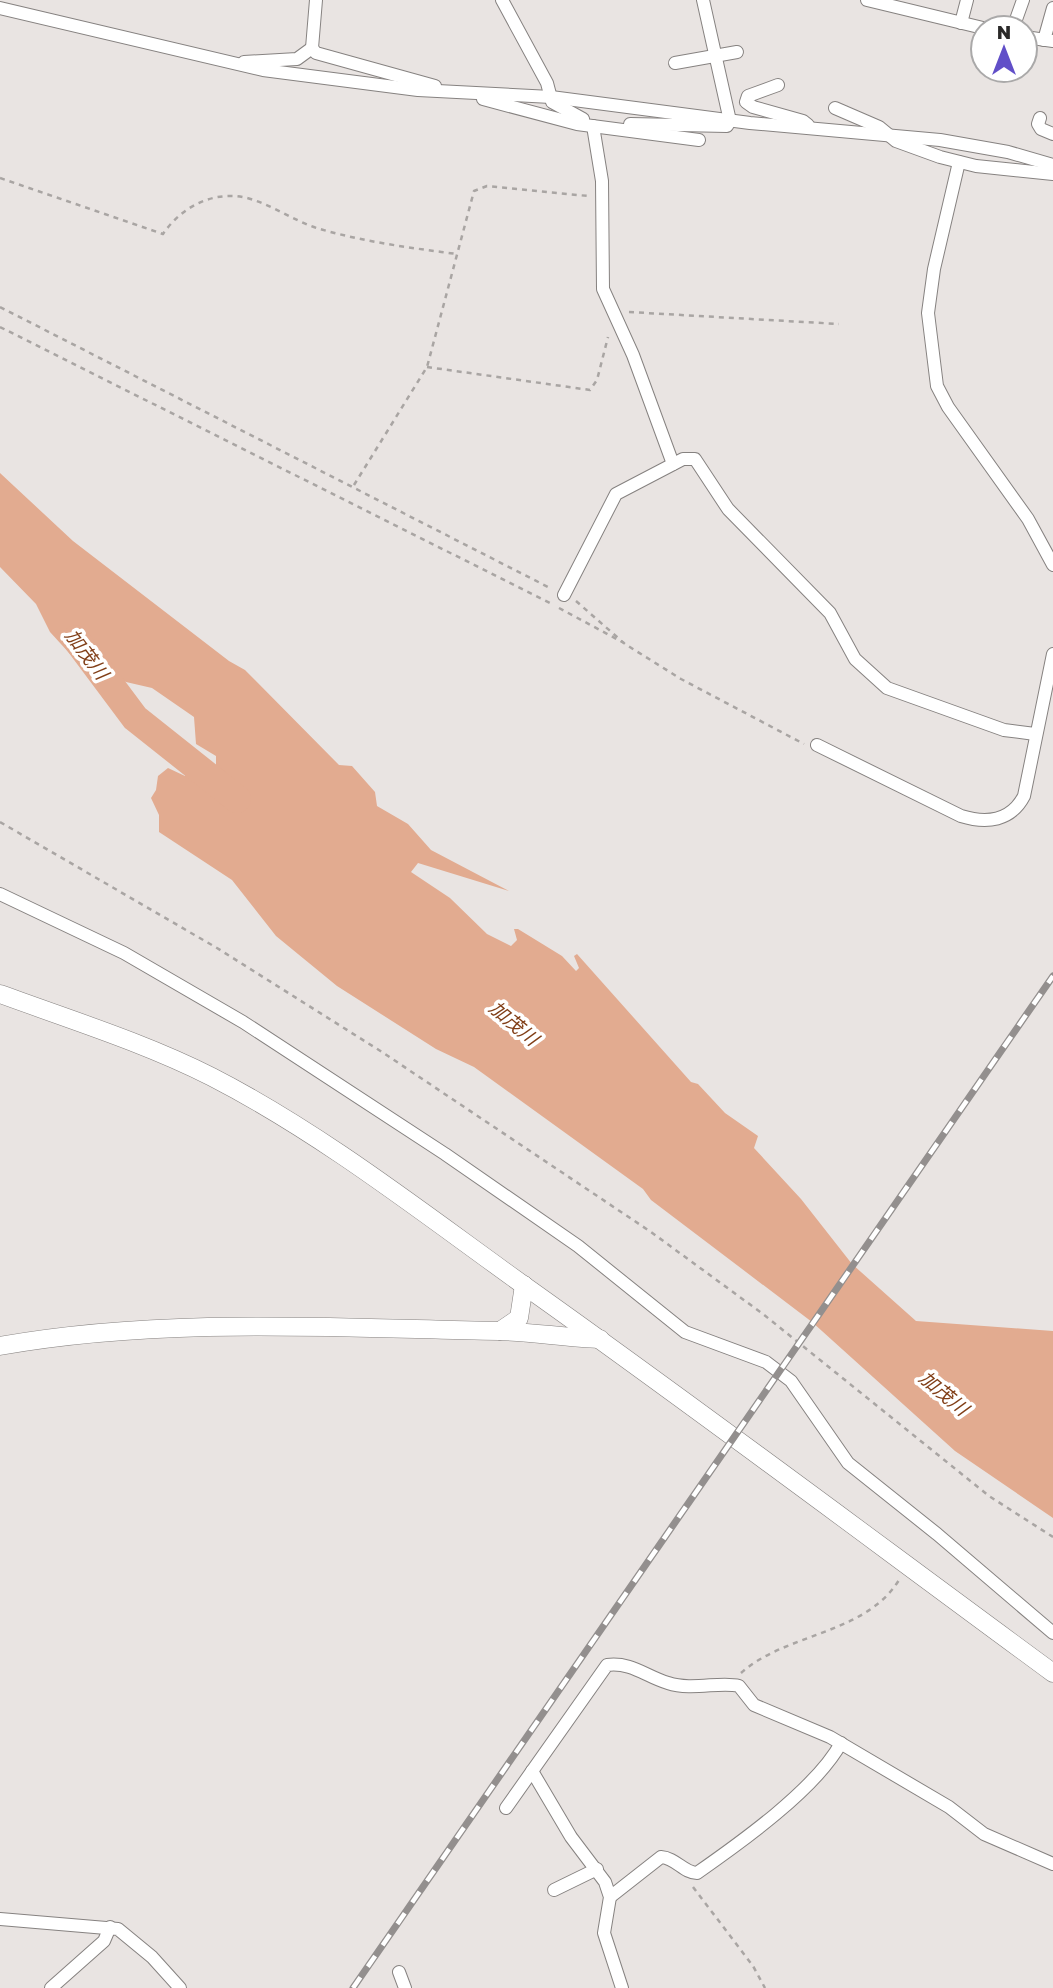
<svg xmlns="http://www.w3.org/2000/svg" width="1053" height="1988" viewBox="0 0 1053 1988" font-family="'Golos Text','Noto Sans JP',sans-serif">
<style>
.water{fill:#e2ab90}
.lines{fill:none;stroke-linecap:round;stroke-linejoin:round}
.river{stroke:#e2ab90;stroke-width:28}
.street-casing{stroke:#868280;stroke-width:14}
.secondary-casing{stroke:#868280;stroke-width:19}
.path{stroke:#a9a5a3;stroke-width:2.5;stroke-dasharray:5 5;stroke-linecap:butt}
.street{stroke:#fff;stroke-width:12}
.secondary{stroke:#fff;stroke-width:18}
.rail-casing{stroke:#938f8e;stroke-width:7}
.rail{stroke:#fff;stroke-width:4.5;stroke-dasharray:13;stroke-linecap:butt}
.labels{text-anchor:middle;stroke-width:7;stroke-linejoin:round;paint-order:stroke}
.water-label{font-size:19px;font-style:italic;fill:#813e17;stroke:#fff}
</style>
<rect width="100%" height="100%" fill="#e9e4e2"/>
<path class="water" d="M0,473l73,68 156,120 16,9 94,95 13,1 23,26 2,14 31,18 23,26 78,41 -91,-28 -7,9 39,26 37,36 24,12 6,-6 -3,-11h4l44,27 14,15 3,-3 -5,-12 3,-2 114,128 7,2 27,29 33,23 -4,12 47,51 51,65 64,57 137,10v187l-98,-67 -143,-129 -161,-122 -8,-11 -169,-122 -38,-18 -99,-63 -61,-50 -44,-56 -73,-48v-17l-8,-17 5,-8 2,-14 10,-8 17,8 3,-7 13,11 15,-10v-14l-20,-12 -2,-27 -42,-29 -26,-6 -55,-27 -21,-23 -14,-28 -36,-37z"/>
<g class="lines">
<path class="river" d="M76,639l59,79 102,81"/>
<defs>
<g id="street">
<path d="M316,0l-4,48 4,5 119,33"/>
<path d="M502,0l45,83 5,19 31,17"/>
<path d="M867,0l116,28"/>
<path d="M0,8l263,62 155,20 133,7 199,26 190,17 68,12 45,13"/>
<path d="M961,23l6,-23"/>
<path d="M1013,28l10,-28"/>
<path d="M1025,37l28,4"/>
<path d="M1044,40l9,-32"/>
<path d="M244,62l53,-3 15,-11"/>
<path d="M675,63l62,-11"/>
<path d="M778,85l-30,11 -2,6 7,5 50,14 5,4"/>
<path d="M483,99l94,25 122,16"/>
<path d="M835,108l44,19 17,14 44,16 36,9 77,8"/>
<path d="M1040,118l-2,6 3,5 12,5"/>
<path d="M630,124l97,2 3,-5 -27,-121"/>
<path d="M593,126l9,55 1,108 30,66 40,109"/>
<path d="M959,162l-25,107 -6,44 9,73 11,21 80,112 25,46"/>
<path d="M564,595l52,-101 67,-35h12l33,50 102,104 25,46 32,29 117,42 31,4"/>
<path d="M817,745l144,71c26,8 50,5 63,-20l29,-142"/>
<path d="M0,894l124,59 119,69 202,132 133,92 107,86 81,30 25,19 57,82 89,71 116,99"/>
<path d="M532,1771l39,66 34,45 5,15 -6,36 18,55"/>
<path d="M506,1808l101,-143c25,-3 38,11 61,18 24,8 53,-2 71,3l15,19 76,32 119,70 35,27 69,30"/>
<path d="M554,1890l43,-21"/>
<path d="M610,1897l51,-40c15,1 23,16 36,16 43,-30 119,-84 144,-130"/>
<path d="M0,1919l118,10 34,28 28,31"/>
<path d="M399,1972l6,16"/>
<path d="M51,1988l53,-47 6,-14"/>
</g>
<g id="secondary">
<path d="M0,994c71,26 145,49 212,83 109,56 211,136 310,207 179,127 354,259 531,389"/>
<path d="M500,1331l19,-13 5,-33"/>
<path d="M0,1346c165,-29 333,-18 499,-15 34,1 68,7 101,8"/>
</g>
</defs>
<use href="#street" class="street-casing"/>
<use href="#secondary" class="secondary-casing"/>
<g class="path">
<path d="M0,178l163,56c15,-22 39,-38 67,-38 30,-1 61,25 90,33 45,13 91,19 137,25"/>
<path d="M0,307l552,282"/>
<path d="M629,312l210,12"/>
<path d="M0,327l554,278"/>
<path d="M427,367l163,23 7,-10 11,-43"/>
<path d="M354,485l73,-118 47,-176 13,-5 101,10"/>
<path d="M576,601l49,43 56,35 123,65"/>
<path d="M559,608l65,35"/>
<path d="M0,822l217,126 165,104 269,180 112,82 226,182 64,41"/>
<path d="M741,1673c44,-40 124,-38 158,-93"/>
<path d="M693,1887l60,79 12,22"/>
</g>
<use href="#street" class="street"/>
<use href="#secondary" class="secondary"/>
<defs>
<path id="rail" d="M353,1988l700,-1012"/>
</defs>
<use href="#rail" class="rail-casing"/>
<use href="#rail" class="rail"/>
</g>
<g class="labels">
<g class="water-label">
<text transform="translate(87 654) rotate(53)" y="7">加茂川</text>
<text transform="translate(514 1023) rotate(40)" y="7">加茂川</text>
<text transform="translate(944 1393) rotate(40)" y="7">加茂川</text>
</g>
</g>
<g transform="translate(1004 49)"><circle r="33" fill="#ffffff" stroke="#aaa9a9" stroke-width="2"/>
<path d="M0-5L12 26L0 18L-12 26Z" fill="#614fc8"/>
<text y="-10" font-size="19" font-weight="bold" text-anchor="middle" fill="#2a2928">N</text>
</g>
</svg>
